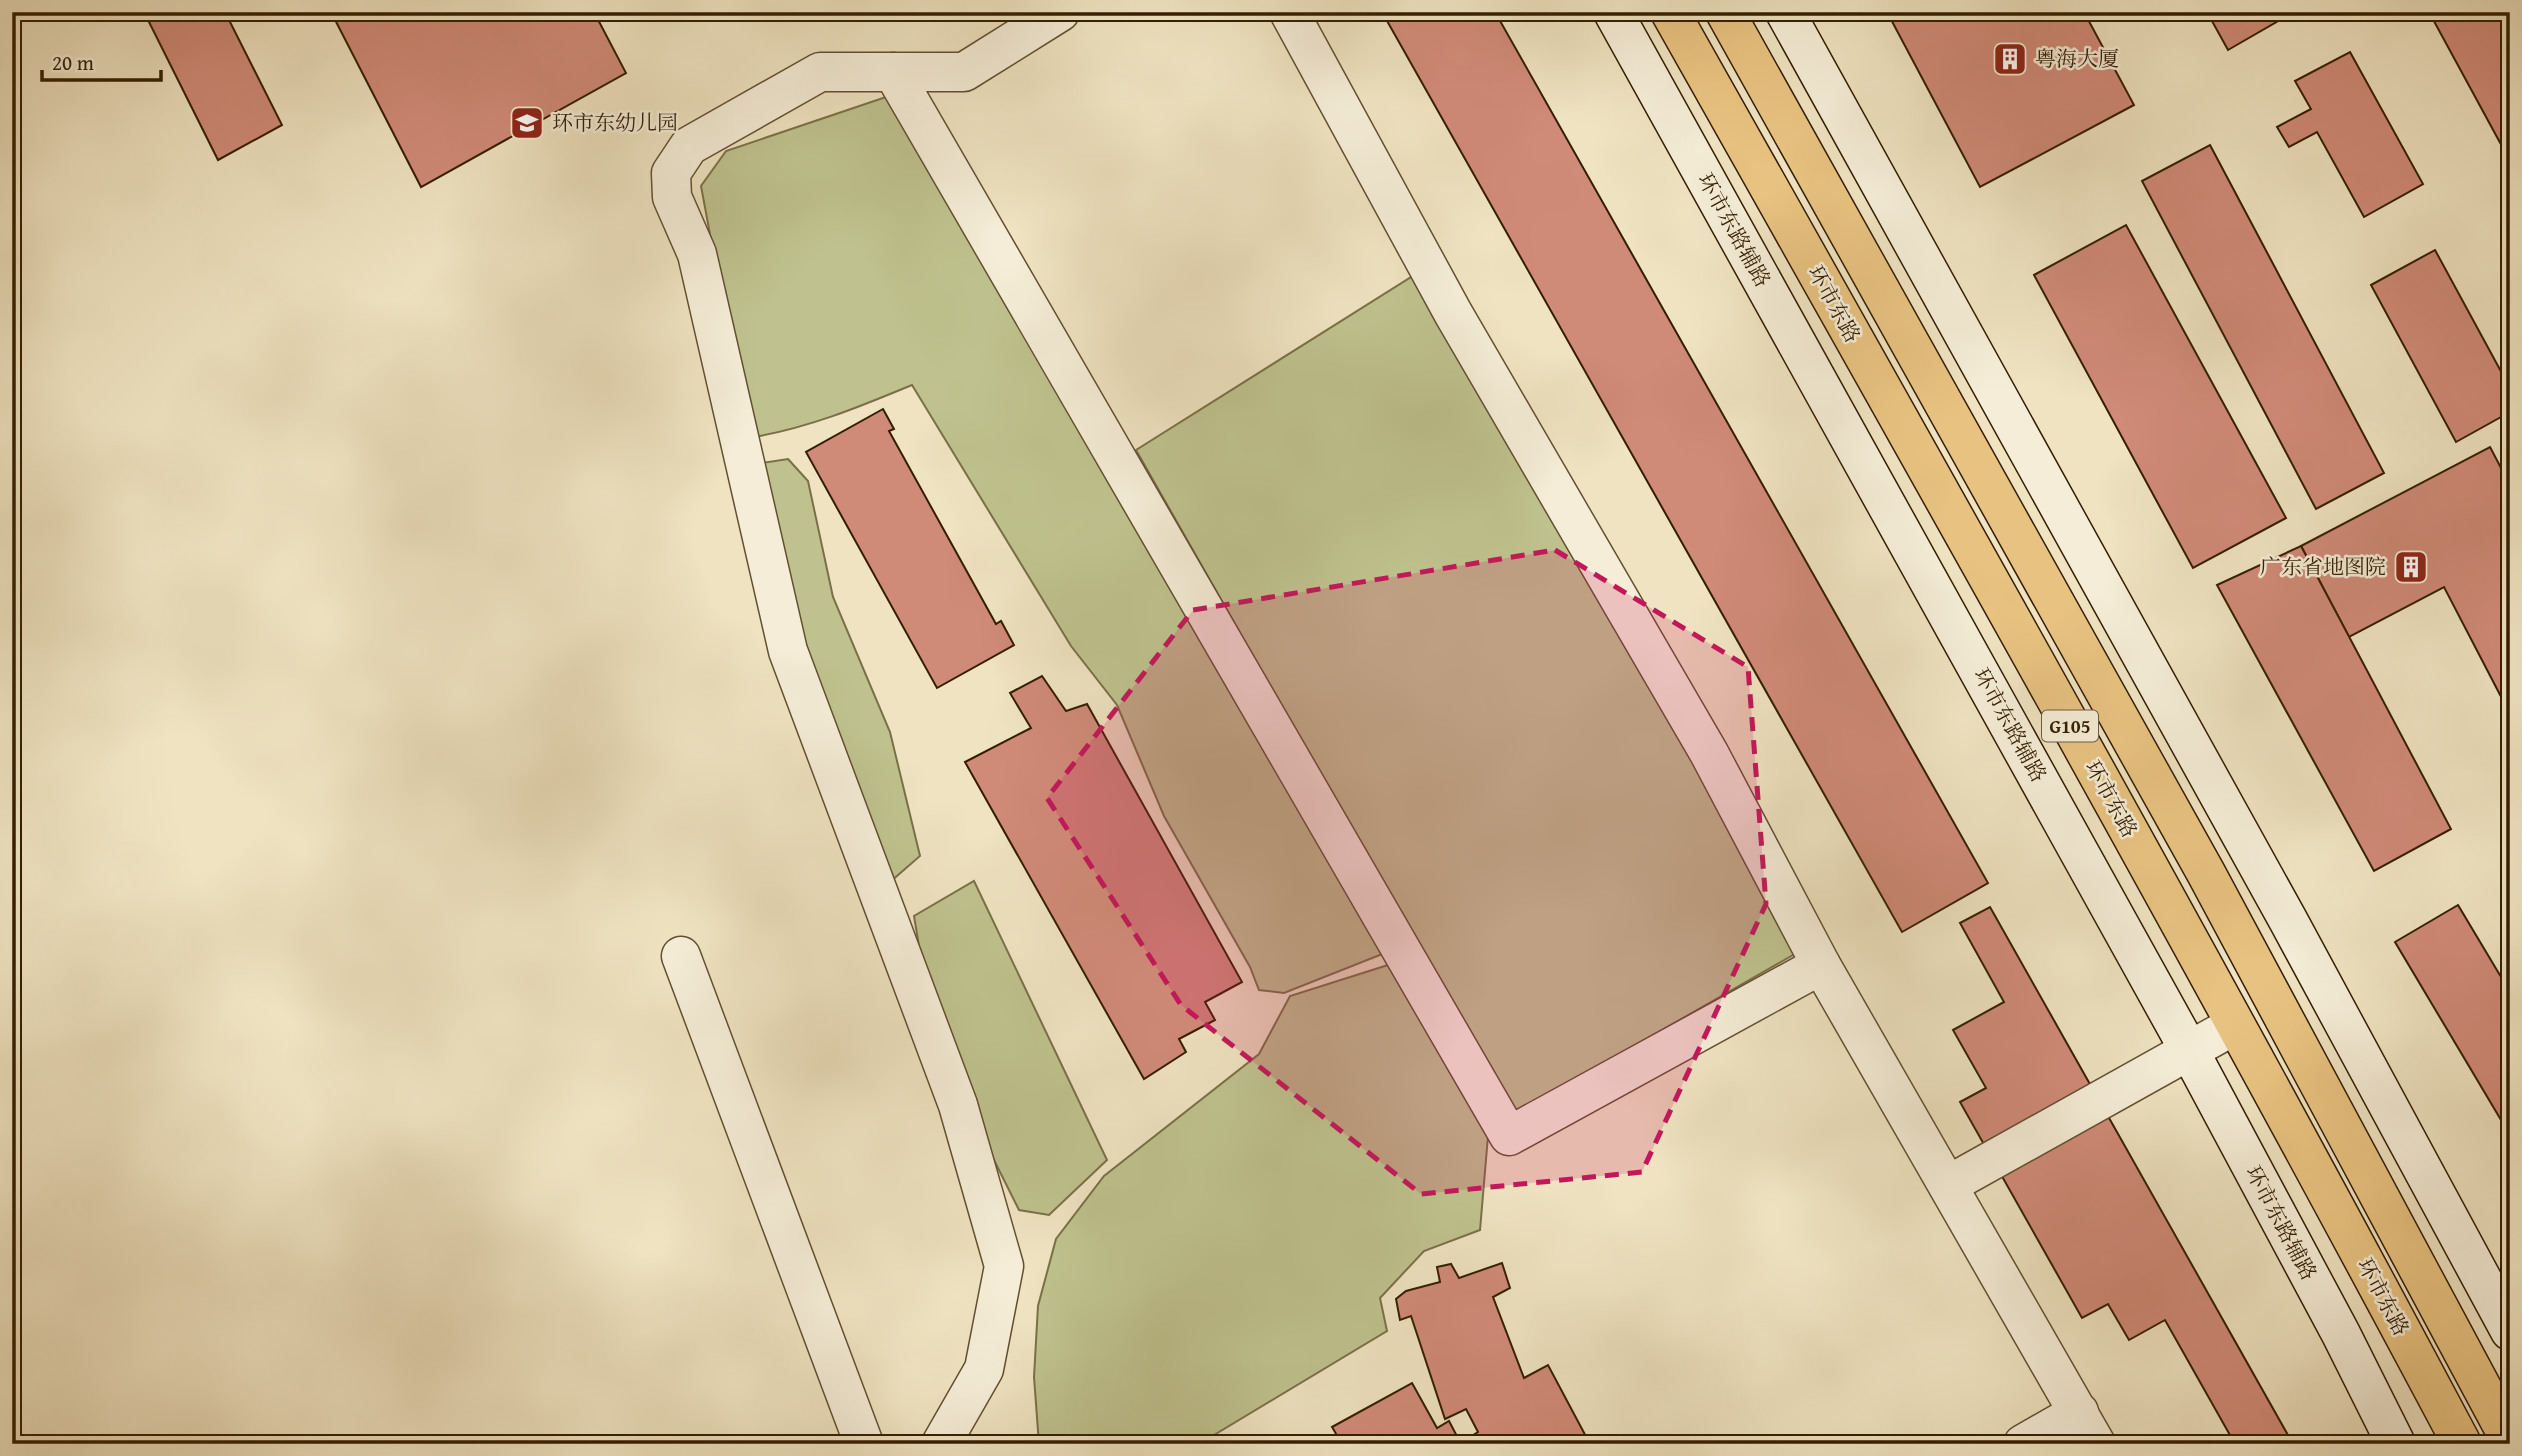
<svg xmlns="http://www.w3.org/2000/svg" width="2522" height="1456" viewBox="0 0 2522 1456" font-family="'Gentium Book Plus','Noto Serif SC',serif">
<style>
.green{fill:#bfc28e;stroke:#7a7048;stroke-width:2}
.building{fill:#d08a78;stroke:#341e01;stroke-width:2}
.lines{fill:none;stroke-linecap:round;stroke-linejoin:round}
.street-casing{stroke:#634f31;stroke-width:41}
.secondary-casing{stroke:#341e01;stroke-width:41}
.highway-casing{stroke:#341e01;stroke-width:41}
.street{stroke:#f5edd7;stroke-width:38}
.secondary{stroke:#f5edd7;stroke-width:38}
.highway{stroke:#e8c280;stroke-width:38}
.marked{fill:#c2185b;fill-opacity:0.2;stroke:#c2185b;stroke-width:5;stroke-dasharray:14 9;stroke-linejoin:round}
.labels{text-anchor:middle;stroke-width:5;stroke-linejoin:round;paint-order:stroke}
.shield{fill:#f5edd7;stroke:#6e5c41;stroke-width:2}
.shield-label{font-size:19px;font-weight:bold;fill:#341e01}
.poi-label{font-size:21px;fill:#341e01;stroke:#f5edd7;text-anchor:start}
.street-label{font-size:21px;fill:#341e01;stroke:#f5edd7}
</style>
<rect width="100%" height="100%" fill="#efe3c1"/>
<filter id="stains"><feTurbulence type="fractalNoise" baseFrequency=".00286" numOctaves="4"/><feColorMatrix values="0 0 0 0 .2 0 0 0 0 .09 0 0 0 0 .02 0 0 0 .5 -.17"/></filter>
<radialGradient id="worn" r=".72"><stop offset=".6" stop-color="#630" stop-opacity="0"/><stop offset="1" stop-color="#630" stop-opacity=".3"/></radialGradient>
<g class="green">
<path d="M892,95l493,858 -101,40 -25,-3 -9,-23 -86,-151 -47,-111 -46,-59 -159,-261c-53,22 -106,44 -164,53l-47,-252 25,-35z"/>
<path d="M1416,274l384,677 -286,164 -378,-665z"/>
<path d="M788,459l20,22 25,116 57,135 30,124 -30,26 -91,-233 -43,-185z"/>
<path d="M974,881l133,279 -58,55 -30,-5 -25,-50 -68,-172 -12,-72z"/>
<path d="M1388,965l100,171 -8,94 -56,21 -44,47 7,33 -188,113h-32l-6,-9 -16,9h-106l-5,-67 4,-71 18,-67 48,-63 155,-122 31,-58z"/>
</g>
<g class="building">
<path d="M144,12h81l57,113 -64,35z"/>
<path d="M331,12h263l32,61 -205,114z"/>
<path d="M1382,12h113l493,871 -86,49z"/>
<path d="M1887,12h197l50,93 -154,82z"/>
<path d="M2207,12h87l-66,38z"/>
<path d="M2429,12h81v149z"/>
<path d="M2350,52l73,132 -59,33 -47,-85 -28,15 -12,-20 34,-18 -16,-28z"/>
<path d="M2210,145l174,328 -68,36 -174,-328z"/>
<path d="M2126,225l160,293 -93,50 -159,-293z"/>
<path d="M2435,250l75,138v24l-54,30 -85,-157z"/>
<path d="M883,409l11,20 -5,2 107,193 5,-3 13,24 -77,43 -131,-236z"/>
<path d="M2490,447l20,38v229l-66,-127 -95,50 -48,-91z"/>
<path d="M2301,546l150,283 -77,42 -157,-286z"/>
<path d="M1042,676l24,35 21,-7 155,278 -37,20 10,18 -36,19 7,13 -42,27 -179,-317 66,-34 -21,-35z"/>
<path d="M2458,905l52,87v143l-115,-193z"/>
<path d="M1990,907l303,537h-58l-70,-124 -36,20 -21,-36 -26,14 -122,-216 26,-14 -33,-58 51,-28 -44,-79z"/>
<path d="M1502,1263l8,25 -17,9 31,81 24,-13 42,79h-123l-2,-4 13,-8 -12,-23 -21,10 -34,-103 -11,4 -4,-21 10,-8 34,-9 -3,-15 14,-3 8,14z"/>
<path d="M1412,1383l25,45 12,-7 12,23h-119l-10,-17z"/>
</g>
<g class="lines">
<defs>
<g id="street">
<path d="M1289,12l164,301 256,440 112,212"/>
<path d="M893,72l616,1064 312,-171 275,479"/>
<path d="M681,956l183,488"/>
<path d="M1948,1185l287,-160"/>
<path d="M941,1444l43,-75 20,-103 -46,-161 -170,-454 -91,-397 -25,-57 -1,-24 18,-27 131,-74h144l96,-60"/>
<path d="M2023,1444l56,-32"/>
</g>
<g id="secondary">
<path d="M1613,12l576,1038 152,284 55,110"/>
<path d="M1785,12l503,908 222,411"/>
</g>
<g id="highway">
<path d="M1670,12c268,475 536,950 792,1432"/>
<path d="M1725,12l481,861 304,567"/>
</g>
</defs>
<use href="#street" class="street-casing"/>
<use href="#secondary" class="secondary-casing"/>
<use href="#highway" class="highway-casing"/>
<use href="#street" class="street"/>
<use href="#secondary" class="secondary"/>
<use href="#highway" class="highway"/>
</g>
<path class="marked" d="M1555,550l193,117 18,237 -124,268 -221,22 -240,-189 -134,-207 146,-188z"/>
<defs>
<symbol id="building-square" viewBox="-11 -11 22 22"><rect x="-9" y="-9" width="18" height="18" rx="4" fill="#8f2418" stroke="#f5edd7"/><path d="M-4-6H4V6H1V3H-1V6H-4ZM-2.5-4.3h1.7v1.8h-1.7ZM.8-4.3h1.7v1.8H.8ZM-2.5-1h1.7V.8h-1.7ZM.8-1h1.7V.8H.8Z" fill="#fff"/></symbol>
<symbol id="school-square" viewBox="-11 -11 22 22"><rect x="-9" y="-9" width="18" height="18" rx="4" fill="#8f2418" stroke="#f5edd7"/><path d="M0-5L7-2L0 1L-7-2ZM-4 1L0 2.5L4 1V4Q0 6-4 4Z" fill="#fff"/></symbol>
</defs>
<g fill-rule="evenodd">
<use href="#building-square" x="1991" y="40" width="38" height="38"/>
<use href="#school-square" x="508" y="104" width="38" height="38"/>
<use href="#building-square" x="2392" y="548" width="38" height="38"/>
</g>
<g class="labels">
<rect class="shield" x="2042" y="710.5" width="56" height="31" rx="5"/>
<g class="shield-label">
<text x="2070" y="733">G105</text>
</g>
<g class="poi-label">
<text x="2035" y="66">粤海大厦</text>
<text x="552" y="130">环市东幼儿园</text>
<text x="2386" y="574" text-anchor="end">广东省地图院</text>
</g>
<g class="street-label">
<text transform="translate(1734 230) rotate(61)" y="7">环市东路辅路</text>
<text transform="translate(1834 304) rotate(61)" y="7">环市东路</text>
<text transform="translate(2010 725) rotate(61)" y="7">环市东路辅路</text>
<text transform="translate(2111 799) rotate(61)" y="7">环市东路</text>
<text transform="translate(2281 1223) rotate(62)" y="7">环市东路辅路</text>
<text transform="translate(2383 1297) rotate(62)" y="7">环市东路</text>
</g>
</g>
<rect width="2522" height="1456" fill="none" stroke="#efe3c1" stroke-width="42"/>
<rect x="14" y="14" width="2494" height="1428" fill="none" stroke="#341e01" stroke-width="3.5"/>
<rect x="21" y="21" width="2480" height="1414" fill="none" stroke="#341e01" stroke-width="2"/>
<path d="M42 70v10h119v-10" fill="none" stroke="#341e01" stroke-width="3.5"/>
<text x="52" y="70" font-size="21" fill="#341e01" stroke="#f5edd7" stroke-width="5" paint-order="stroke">20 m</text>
<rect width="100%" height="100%" filter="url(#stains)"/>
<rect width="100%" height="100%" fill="url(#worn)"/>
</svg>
